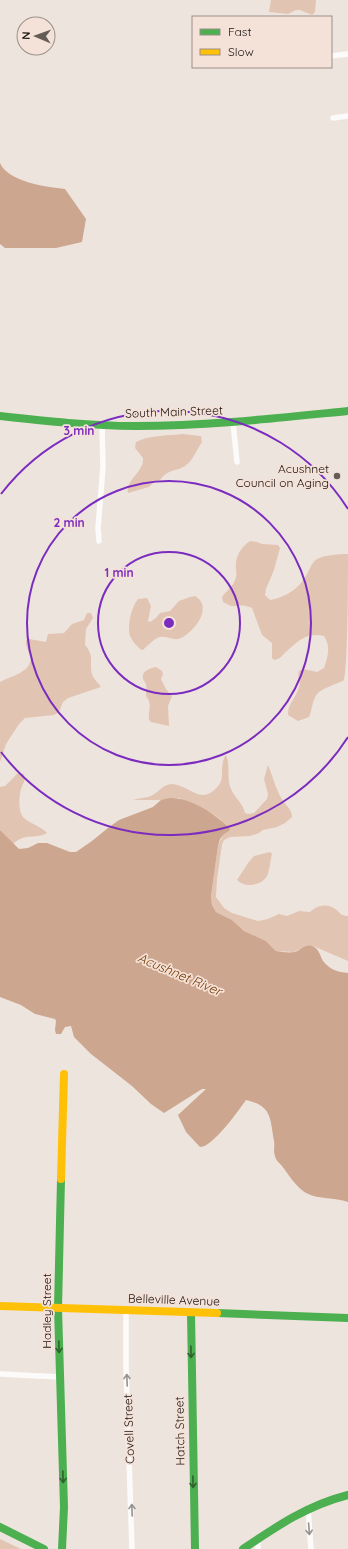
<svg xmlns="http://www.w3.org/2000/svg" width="348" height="1549" viewBox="0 0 348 1549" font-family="Quicksand,sans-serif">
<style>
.green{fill:#e2c4b2}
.water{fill:#cca68e}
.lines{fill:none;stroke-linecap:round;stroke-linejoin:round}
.street{stroke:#fcfbfa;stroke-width:5.5}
.fast{stroke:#4caf50;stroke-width:8}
.slow{stroke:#ffc107;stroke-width:8}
.oneway{stroke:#326030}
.oneway2{stroke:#959290}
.ring{fill:none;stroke:#7b2cbf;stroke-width:2}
.poi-dot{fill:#635c57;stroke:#f4e2d8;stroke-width:1.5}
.labels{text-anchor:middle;stroke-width:3.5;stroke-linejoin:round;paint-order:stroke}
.street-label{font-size:12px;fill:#18120f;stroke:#f4e2d8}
.poi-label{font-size:12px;fill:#18120f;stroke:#f4e2d8;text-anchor:end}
.water-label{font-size:13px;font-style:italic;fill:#7b3b05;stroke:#f4e2d8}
.centre{fill:#7b2cbf;stroke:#f4e2d8;stroke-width:2}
.ring-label{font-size:12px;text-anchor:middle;font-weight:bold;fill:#7b2cbf;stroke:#f4e2d8;stroke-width:3.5;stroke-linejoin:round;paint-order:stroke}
</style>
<rect width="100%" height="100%" fill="#eee4de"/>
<g class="green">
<path d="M271,0h45l-1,12 -3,3 -12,-5h-4l-8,4 -19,-2z"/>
<path d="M182,434l19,2 1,6c-5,7 -9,19 -17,24 -9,6 -16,2 -25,14l-6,2 -5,5 -21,6c-2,-11 9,-17 13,-26 2,-3 2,-6 2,-9l-8,-10 1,-6c13,-7 31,-6 46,-8z"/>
<path d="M250,541l7,1 5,2 16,1 2,3 -6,22 -8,19 -1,6 5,5c16,-3 29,-11 37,-26 3,-5 5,-12 10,-15 6,-4 24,-5 31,-5 0,21 0,112 -4,126 -2,2 -22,8 -27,14 -5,7 -5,16 -8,23l-11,4 -10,-6c0,-13 8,-16 11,-28 2,-5 -2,-10 0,-16l4,-2 14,3 7,-4c4,-11 7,-22 0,-32 -17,-4 -25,4 -37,15 -5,4 -6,8 -13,9l-2,-2v-15l-10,-8 -10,-27c-11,-4 -11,-2 -21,-2l-8,-4 -1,-5c5,-7 12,-11 14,-20 1,-3 0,-6 0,-9 -1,-11 5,-21 14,-27z"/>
<path d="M195,596c19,11 -1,36 -14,42 -7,4 -16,-4 -24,0 -5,3 -10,8 -14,12l-3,-1c-4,-4 -8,-8 -10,-13 -3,-10 1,-28 8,-37l9,-1 4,8 -3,15 2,1 6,-4 4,-5 10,-2 9,-10 11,-4z"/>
<path d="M87,613h4l2,5 -7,11 -1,16c10,11 4,18 7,29 1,5 7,9 9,13l-33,11 -5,4 -4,10 -5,3 -29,3 -6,6 -13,20 -6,18v-80c11,-6 30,-9 31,-24l-5,-13v-5l3,-1 17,3 2,-8 16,-1 8,-9 12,-4z"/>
<path d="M156,667l6,4 1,3 -2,5 5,10 6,7 -4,10 1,20 -18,-4 -2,-2c-1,-9 4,-16 -3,-24 0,-4 1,-7 0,-11 0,-2 -2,-4 -3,-6 -2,-8 7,-11 13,-12z"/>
<path d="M226,755c5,11 0,22 5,34 4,9 12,14 14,24l3,1 6,-1 13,-14 1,-5 -4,-15 4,-14c5,12 8,25 15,36 4,5 9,9 9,16l-7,6 -8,4 -14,3 -4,3 -9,3 -20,1 -6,3 -2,4 -5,35 -1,18 8,11 8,5 26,8 10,-2 11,-5 8,2 12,-5 11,1c6,-6 16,-9 24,-4 6,4 6,8 14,8v45l-35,-15h-7l-12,6 -18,-1 -10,-10 -22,-10 -12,-11 -16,-8 -4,-7 -1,-9 7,-50 5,-11 6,-4 -9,-12 -12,-8 -29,-13 -18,2h-28c6,-2 13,-2 18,-4 7,-3 12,-12 21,-12 20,2 29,23 47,1 6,-8 0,-21 7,-30z"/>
<path d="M18,773l6,1c2,7 -1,9 -3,15 -2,7 -3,22 2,28 7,7 18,9 24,16 -12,7 -21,-1 -34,11l-13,-14v-43l5,-1z"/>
<path d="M270,852l2,2c-1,3 -3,19 -5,22 -6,10 -22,12 -30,4l11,-17 6,-7z"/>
<path d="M0,1539l21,10h-21z"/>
</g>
<g class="water">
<path d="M0,163c8,19 47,24 65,26l21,30 -4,23 -26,6h-51l-5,-4z"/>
<path d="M169,798c21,-1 47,16 61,31l-1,2 -6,4 -3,4 -2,7 -7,50 1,9 4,7 16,8 12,11 22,10 10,10c6,1 13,2 19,1 6,-2 10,-8 17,-6 7,2 8,10 11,15 7,9 15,11 25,12v229c-14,-5 -28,-2 -42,-9 -10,-6 -17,-18 -24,-27 -3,-4 -6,-5 -7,-10 -2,-5 0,-10 -1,-15 -4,-23 -2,-35 -28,-41 -7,10 -34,48 -46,47l-14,-15 -8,-17 28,-26h-4l-38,24 -13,-9 -19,-18 -41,-32 -17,-17 -3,-11 -6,1 -4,7h-5l-1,-4 1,-9 -1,-2 -20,-5 -14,-9 -21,-8v-167l19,19 9,-1 10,-5h9l23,9h6l16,-11 16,-13 11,-8 34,-13 8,-7z"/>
</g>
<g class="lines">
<g class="street">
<path d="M331,56l17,-2"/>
<path d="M333,118l15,-2"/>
<path d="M233,422l4,40"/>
<path d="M99,541l-1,-13 5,-61 -1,-42"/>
<path d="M126,1310v57l6,182"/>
<path d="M0,1374l60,3"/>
<path d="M308,1508l3,41"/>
<path d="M258,1539v10"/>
</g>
<g class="fast">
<path d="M0,416c45,5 91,10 136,10 71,0 142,-8 212,-15"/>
<path d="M61,1179l-3,129 6,199 -2,42"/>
<path d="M191,1313l4,236"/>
<path d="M217,1313l131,5"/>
<path d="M0,1527l44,22"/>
<path d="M243,1549c34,-23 65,-44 105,-54"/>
</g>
<g class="slow">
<path d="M61,1179l3,-105"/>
<path d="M0,1306l217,7"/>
</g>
</g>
<defs><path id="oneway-shaft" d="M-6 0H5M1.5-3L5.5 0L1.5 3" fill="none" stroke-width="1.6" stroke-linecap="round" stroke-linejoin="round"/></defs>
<g class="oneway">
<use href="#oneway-shaft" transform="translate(59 1347) rotate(88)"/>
<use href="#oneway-shaft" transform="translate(191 1352) rotate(89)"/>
<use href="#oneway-shaft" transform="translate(63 1477) rotate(88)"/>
<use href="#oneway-shaft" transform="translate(193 1482) rotate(89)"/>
</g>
<g class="oneway2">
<use href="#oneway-shaft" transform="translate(127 1380) rotate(-92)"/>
<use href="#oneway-shaft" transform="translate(132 1510) rotate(-92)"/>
<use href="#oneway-shaft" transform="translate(309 1529) rotate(86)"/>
</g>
<g class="ring">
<circle cx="169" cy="623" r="71"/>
<circle cx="169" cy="623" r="142"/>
<path d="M348 737A212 212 0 0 1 1 752M1 494A212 212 0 0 1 348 509"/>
</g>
<circle class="poi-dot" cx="337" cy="476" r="4"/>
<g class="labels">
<g class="street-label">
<text transform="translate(174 412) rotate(-2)" y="4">South Main Street</text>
<text transform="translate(174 1300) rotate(2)" y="4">Belleville Avenue</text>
<text transform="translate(47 1311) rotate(-90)" y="4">Hadley Street</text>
<text transform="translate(129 1429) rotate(-92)" y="4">Covell Street</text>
<text transform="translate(180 1431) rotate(-91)" y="4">Hatch Street</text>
</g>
<g class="poi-label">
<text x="329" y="473">Acushnet<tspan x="329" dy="14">Council on Aging</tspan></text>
</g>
<g class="water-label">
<text transform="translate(180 974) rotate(23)" y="5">Acushnet River</text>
</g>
</g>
<circle cx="169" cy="623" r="6" class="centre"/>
<g class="ring-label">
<text x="79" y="435">3 min</text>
<text x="69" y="527">2 min</text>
<text x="119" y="577">1 min</text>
</g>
<rect x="192" y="16" width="140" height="52" fill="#f4e2d8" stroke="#9c8f88"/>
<rect x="200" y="29" width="20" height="6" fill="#4caf50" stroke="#9c8f88"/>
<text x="228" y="36" font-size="12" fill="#18120f">Fast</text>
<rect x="200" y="49" width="20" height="6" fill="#ffc107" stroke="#9c8f88"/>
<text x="228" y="56" font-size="12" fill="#18120f">Slow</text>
<g transform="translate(36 36) rotate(272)"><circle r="19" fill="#f4e2d8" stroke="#9c8f88"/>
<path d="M0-3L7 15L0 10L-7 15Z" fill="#635c57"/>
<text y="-6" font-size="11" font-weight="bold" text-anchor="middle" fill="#18120f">N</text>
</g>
</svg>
